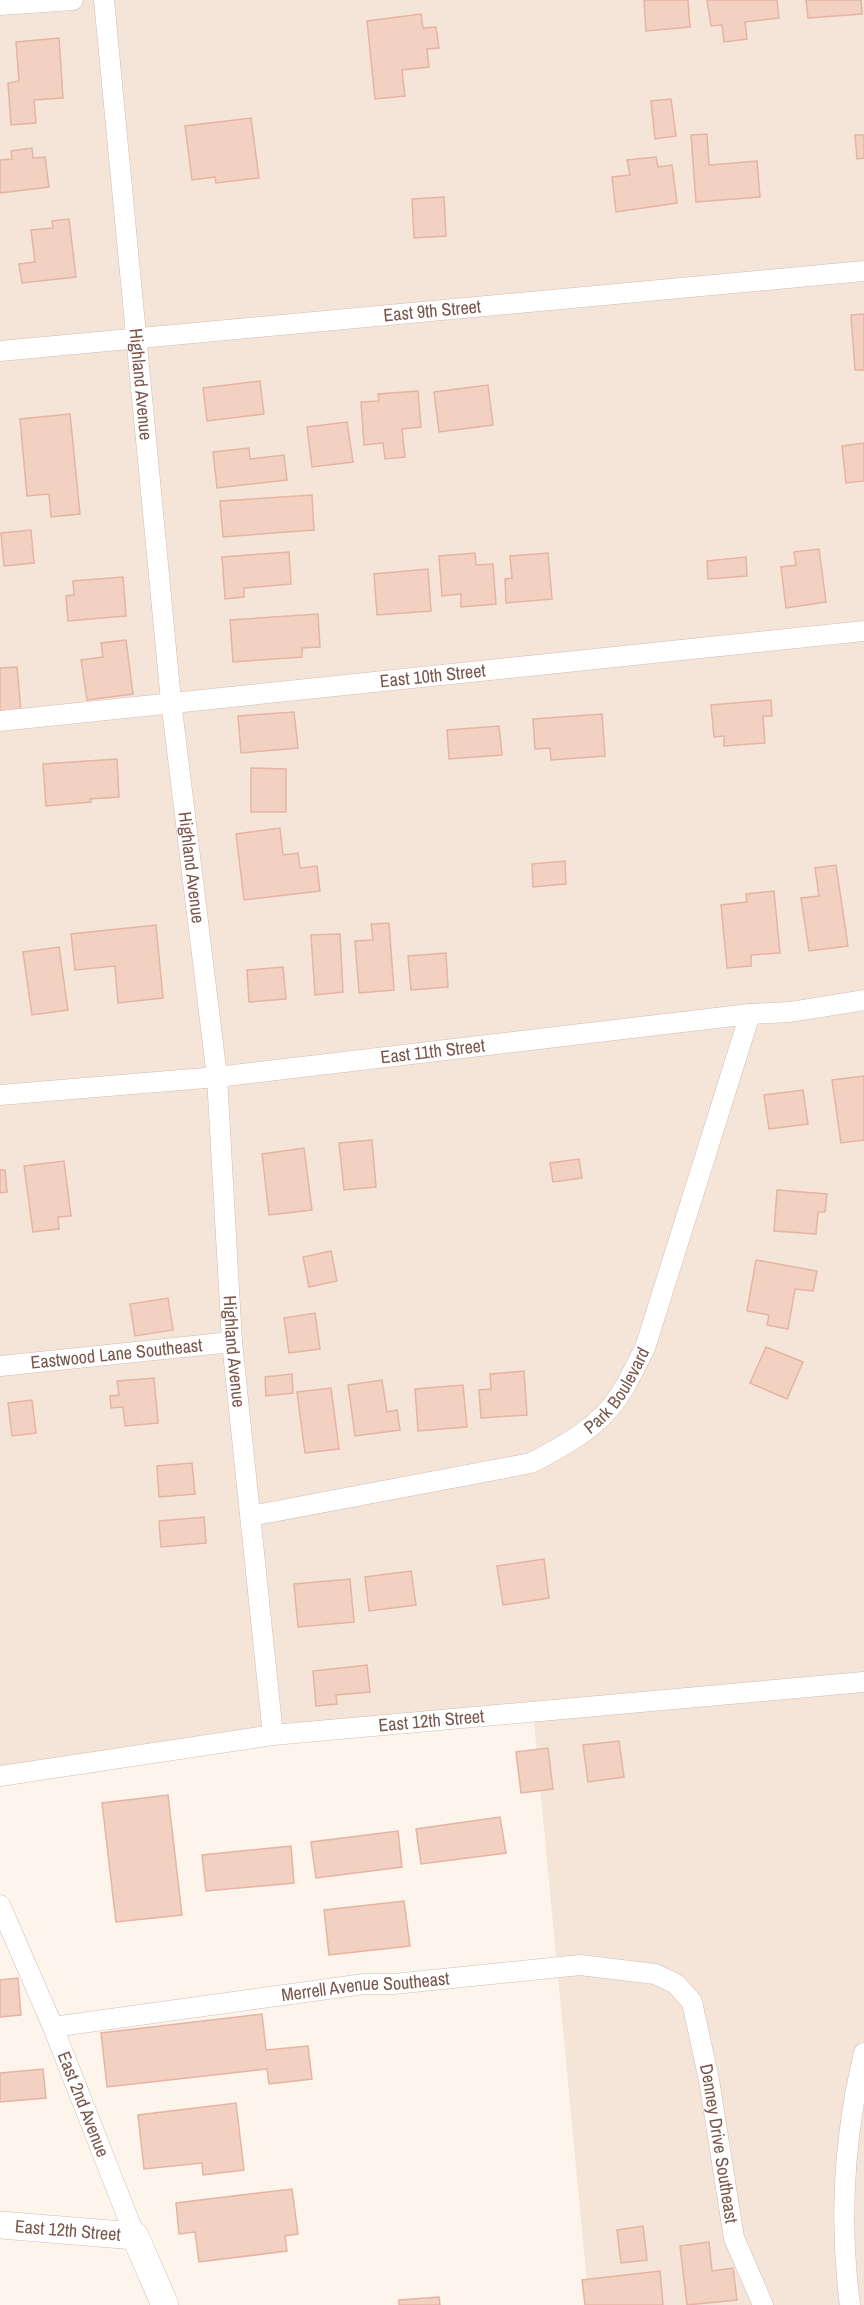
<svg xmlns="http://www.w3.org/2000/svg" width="864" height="2305" viewBox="0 0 864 2305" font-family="'Archivo Narrow',sans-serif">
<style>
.residential{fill:#f5e5d9}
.building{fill:#f2d0c2;stroke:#e5b4a3;stroke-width:1.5}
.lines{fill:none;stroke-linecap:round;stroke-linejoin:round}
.street-casing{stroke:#d2bdb2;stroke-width:21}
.secondary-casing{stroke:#d5bcaf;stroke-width:28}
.street{stroke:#fff;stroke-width:20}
.secondary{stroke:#fff;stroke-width:27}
.labels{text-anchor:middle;stroke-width:4.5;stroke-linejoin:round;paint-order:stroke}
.street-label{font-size:18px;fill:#79574d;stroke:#fff8f2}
</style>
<rect width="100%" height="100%" fill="#fdf4eb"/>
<path class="residential" d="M0,0h864v2305h-275l-56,-593 -533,64z"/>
<g class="building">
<path d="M644,0h44l2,27 -44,4z"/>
<path d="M707,0h70l2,18 -34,4 2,17 -23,3 -2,-17 -11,1z"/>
<path d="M806,0h55l1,14 -54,4z"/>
<path d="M421,14l2,14 13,-1 3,21 -12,1 2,18 -27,3 3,26 -30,3 -8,-78z"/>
<path d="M59,38l4,60 -29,2 2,23 -25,2 -3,-42 11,-2 -3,-39z"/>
<path d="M671,99l5,37 -21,3 -4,-38z"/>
<path d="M251,118l8,60 -43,5 -1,-6 -23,3 -7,-54z"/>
<path d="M707,134l2,31 48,-4 3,36 -64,5 -5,-67z"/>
<path d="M855,135h9v23l-7,1z"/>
<path d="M32,148l1,10 12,-1 4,30 -49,6v-33l12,-1 -1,-8z"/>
<path d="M656,157l2,10 14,-2 5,38 -61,9 -4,-35 18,-2 -3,-15z"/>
<path d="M444,197l2,39 -32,2 -2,-39z"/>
<path d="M69,219l7,58 -54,6 -3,-19 16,-2 -4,-32 22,-2 -1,-7z"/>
<path d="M864,314v56h-9l-4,-55z"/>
<path d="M260,381l4,33 -57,7 -4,-33z"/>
<path d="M488,385l5,40 -54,7 -5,-40z"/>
<path d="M418,391l3,36 -19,2 3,28 -20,2 -2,-16 -19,2 -3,-43 18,-1 -1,-7z"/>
<path d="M70,414l10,100 -29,3 -2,-23 -22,2 -7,-77z"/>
<path d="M347,422l6,40 -41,5 -5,-40z"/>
<path d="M864,443v38l-18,2 -4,-37z"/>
<path d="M249,448l1,11 34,-4 3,25 -70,8 -4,-36z"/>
<path d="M312,495l2,35 -91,7 -3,-36z"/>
<path d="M31,530l3,33 -30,3 -3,-33z"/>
<path d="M819,549l7,53 -40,6 -5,-41 15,-2 -2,-13z"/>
<path d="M289,552l2,32 -47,4v9l-19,2 -3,-42z"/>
<path d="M475,553l1,12 17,-1 3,40 -35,3v-13l-19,2 -3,-40z"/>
<path d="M548,553l4,46 -46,4 -1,-24 7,-1 -2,-22z"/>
<path d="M746,557l1,19 -39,3 -1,-18z"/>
<path d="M428,569l3,42 -54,4 -3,-41z"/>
<path d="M123,577l3,39 -58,5 -2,-25 8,-1 -1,-14z"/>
<path d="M318,614l2,33 -18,1v9l-69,5 -3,-42z"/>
<path d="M126,640l7,54 -46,6 -6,-40 22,-3 -2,-14z"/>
<path d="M17,667l4,44 -21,2v-45z"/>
<path d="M771,700l1,16h-9l2,27 -41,3v-10l-10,1 -3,-32z"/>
<path d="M294,712l4,36 -57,5 -3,-37z"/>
<path d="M602,714l3,42 -54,4 -1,-12 -15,1 -2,-30z"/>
<path d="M499,726l3,29 -53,4 -2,-29z"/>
<path d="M117,759l2,38 -29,2 1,3 -45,4 -3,-42z"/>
<path d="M251,768l35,1v43h-35z"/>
<path d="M280,828l3,27 15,-2 2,15 17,-2 3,25 -76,9 -8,-66z"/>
<path d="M565,861l1,23 -33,3 -1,-23z"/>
<path d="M836,865l12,81 -39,5 -8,-53 18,-2 -4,-28z"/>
<path d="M774,891l6,62 -29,2v11l-24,2 -6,-63 26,-3 -1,-8z"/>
<path d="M389,923l5,67 -35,3 -4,-52 18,-1 -2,-16z"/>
<path d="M156,925l7,73 -45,5 -3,-37 -40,4 -4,-36z"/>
<path d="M340,934l3,58 -28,3 -4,-60z"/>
<path d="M59,947l9,63 -36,5 -9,-63z"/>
<path d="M446,953l2,34 -37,3 -3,-34z"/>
<path d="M283,967l3,32 -37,3 -2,-32z"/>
<path d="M864,1076v64l-23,3 -9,-63z"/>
<path d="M803,1090l5,34 -39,5 -5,-34z"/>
<path d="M372,1140l4,47 -32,3 -5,-47z"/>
<path d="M304,1148l8,62 -43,5 -7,-61z"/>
<path d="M579,1159l3,19 -29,4 -3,-19z"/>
<path d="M64,1161l7,55 -13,1 1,12 -26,3 -9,-66z"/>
<path d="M0,1170h5l2,22 -7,1z"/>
<path d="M777,1190l50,4 -2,18h-7l-2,22 -42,-3z"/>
<path d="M331,1251l6,30 -28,6 -6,-30z"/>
<path d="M756,1260l61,11 -4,20 -18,-2 -7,40 -21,-4 2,-10 -22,-4z"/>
<path d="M168,1298l5,32 -38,6 -5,-32z"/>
<path d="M315,1313l5,36 -31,4 -5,-35z"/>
<path d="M766,1347l37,15 -16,37 -37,-16z"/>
<path d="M524,1371l3,44 -46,3 -2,-28 12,-1 -1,-15z"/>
<path d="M292,1374l1,19 -27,3 -1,-19z"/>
<path d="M154,1378l4,45 -33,3 -2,-19 -12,1 -1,-12 9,-1 -2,-14z"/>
<path d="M382,1380l5,32 10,-2 3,20 -45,6 -7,-51z"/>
<path d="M463,1385l4,42 -49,4 -3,-42z"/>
<path d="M331,1388l8,61 -34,4 -8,-61z"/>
<path d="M32,1400l4,33 -24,3 -4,-33z"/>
<path d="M192,1463l3,31 -36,3 -2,-31z"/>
<path d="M204,1517l2,26 -45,4 -2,-26z"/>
<path d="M544,1559l5,39 -46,7 -6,-39z"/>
<path d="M411,1571l5,34 -47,6 -4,-34z"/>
<path d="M350,1579l4,43 -56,5 -4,-43z"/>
<path d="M367,1665l3,27 -34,3 1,9 -21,2 -3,-35z"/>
<path d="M619,1741l5,36 -36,5 -5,-37z"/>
<path d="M548,1748l5,41 -32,4 -5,-41z"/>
<path d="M168,1795l14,120 -66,7 -14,-119z"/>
<path d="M500,1817l6,36 -85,11 -5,-35z"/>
<path d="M398,1831l4,36 -86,11 -5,-36z"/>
<path d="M291,1846l3,37 -88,8 -4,-36z"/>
<path d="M404,1901l6,45 -81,9 -5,-45z"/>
<path d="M18,1978l3,37 -21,2v-37z"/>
<path d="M262,2014l4,36 42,-4 4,33 -43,5 -2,-15 -160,18 -6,-54z"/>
<path d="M43,2069l3,29 -46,4v-29z"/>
<path d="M236,2103l8,67 -41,5 -1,-12 -58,6 -6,-54z"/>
<path d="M292,2189l6,45 -13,2 2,15 -88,11 -4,-30 -16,2 -3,-31z"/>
<path d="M643,2226l4,34 -26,3 -4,-33z"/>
<path d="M709,2242l3,29 21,-3 4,32 -50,5 -7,-59z"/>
<path d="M660,2271l3,34h-78l-3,-25z"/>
<path d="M439,2297l1,8h-41v-5z"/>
</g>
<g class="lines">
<defs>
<g id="street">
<path id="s1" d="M104,0l67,701 46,376 15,265 41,393"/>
<path d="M0,5l73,-5"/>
<path id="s2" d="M0,351l864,-80"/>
<path id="s3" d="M0,721l864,-90"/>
<path id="s4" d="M0,1095l217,-18 533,-63 40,-2 74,-12"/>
<path id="s5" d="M0,1366l232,-24"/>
<path id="s6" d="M251,1516l280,-53c33,-17 70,-37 90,-70 9,-14 16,-30 24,-45l105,-334"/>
<path id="s7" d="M0,1776l273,-41 591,-53"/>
<path id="s8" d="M0,1905l53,122 82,209"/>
<path id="s9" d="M53,2027l311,-43h30l186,-19 75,9 21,10 16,18 17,78 25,158 29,67"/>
<path d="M850,2305c-11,-84 -6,-169 14,-252"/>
</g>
<g id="secondary">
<path id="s10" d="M0,2225l135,11 30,69"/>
</g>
</defs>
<use href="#street" class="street-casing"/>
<use href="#secondary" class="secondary-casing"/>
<use href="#street" class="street"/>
<use href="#secondary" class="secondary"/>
</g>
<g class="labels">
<g class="street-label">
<text dy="6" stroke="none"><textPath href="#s2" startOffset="434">East 9th Street</textPath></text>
<text dy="6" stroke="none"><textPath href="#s1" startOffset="386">Highland Avenue</textPath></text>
<text dy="6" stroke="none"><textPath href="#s3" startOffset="435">East 10th Street</textPath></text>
<text dy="6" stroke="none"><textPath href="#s1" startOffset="872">Highland Avenue</textPath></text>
<text dy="6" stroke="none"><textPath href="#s4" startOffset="435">East 11th Street</textPath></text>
<text dy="6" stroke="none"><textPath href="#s1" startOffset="1358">Highland Avenue</textPath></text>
<text dy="6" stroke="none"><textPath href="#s5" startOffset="117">Eastwood Lane Southeast</textPath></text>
<text dy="6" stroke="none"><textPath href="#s6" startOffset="400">Park Boulevard</textPath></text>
<text dy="6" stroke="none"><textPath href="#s7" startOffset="435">East 12th Street</textPath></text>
<text dy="6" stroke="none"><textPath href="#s9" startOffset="315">Merrell Avenue Southeast</textPath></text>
<text dy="6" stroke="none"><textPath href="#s8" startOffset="216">East 2nd Avenue</textPath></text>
<text dy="6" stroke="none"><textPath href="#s9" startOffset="798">Denney Drive Southeast</textPath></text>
<text dy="6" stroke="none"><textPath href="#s10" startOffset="68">East 12th Street</textPath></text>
</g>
</g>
</svg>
